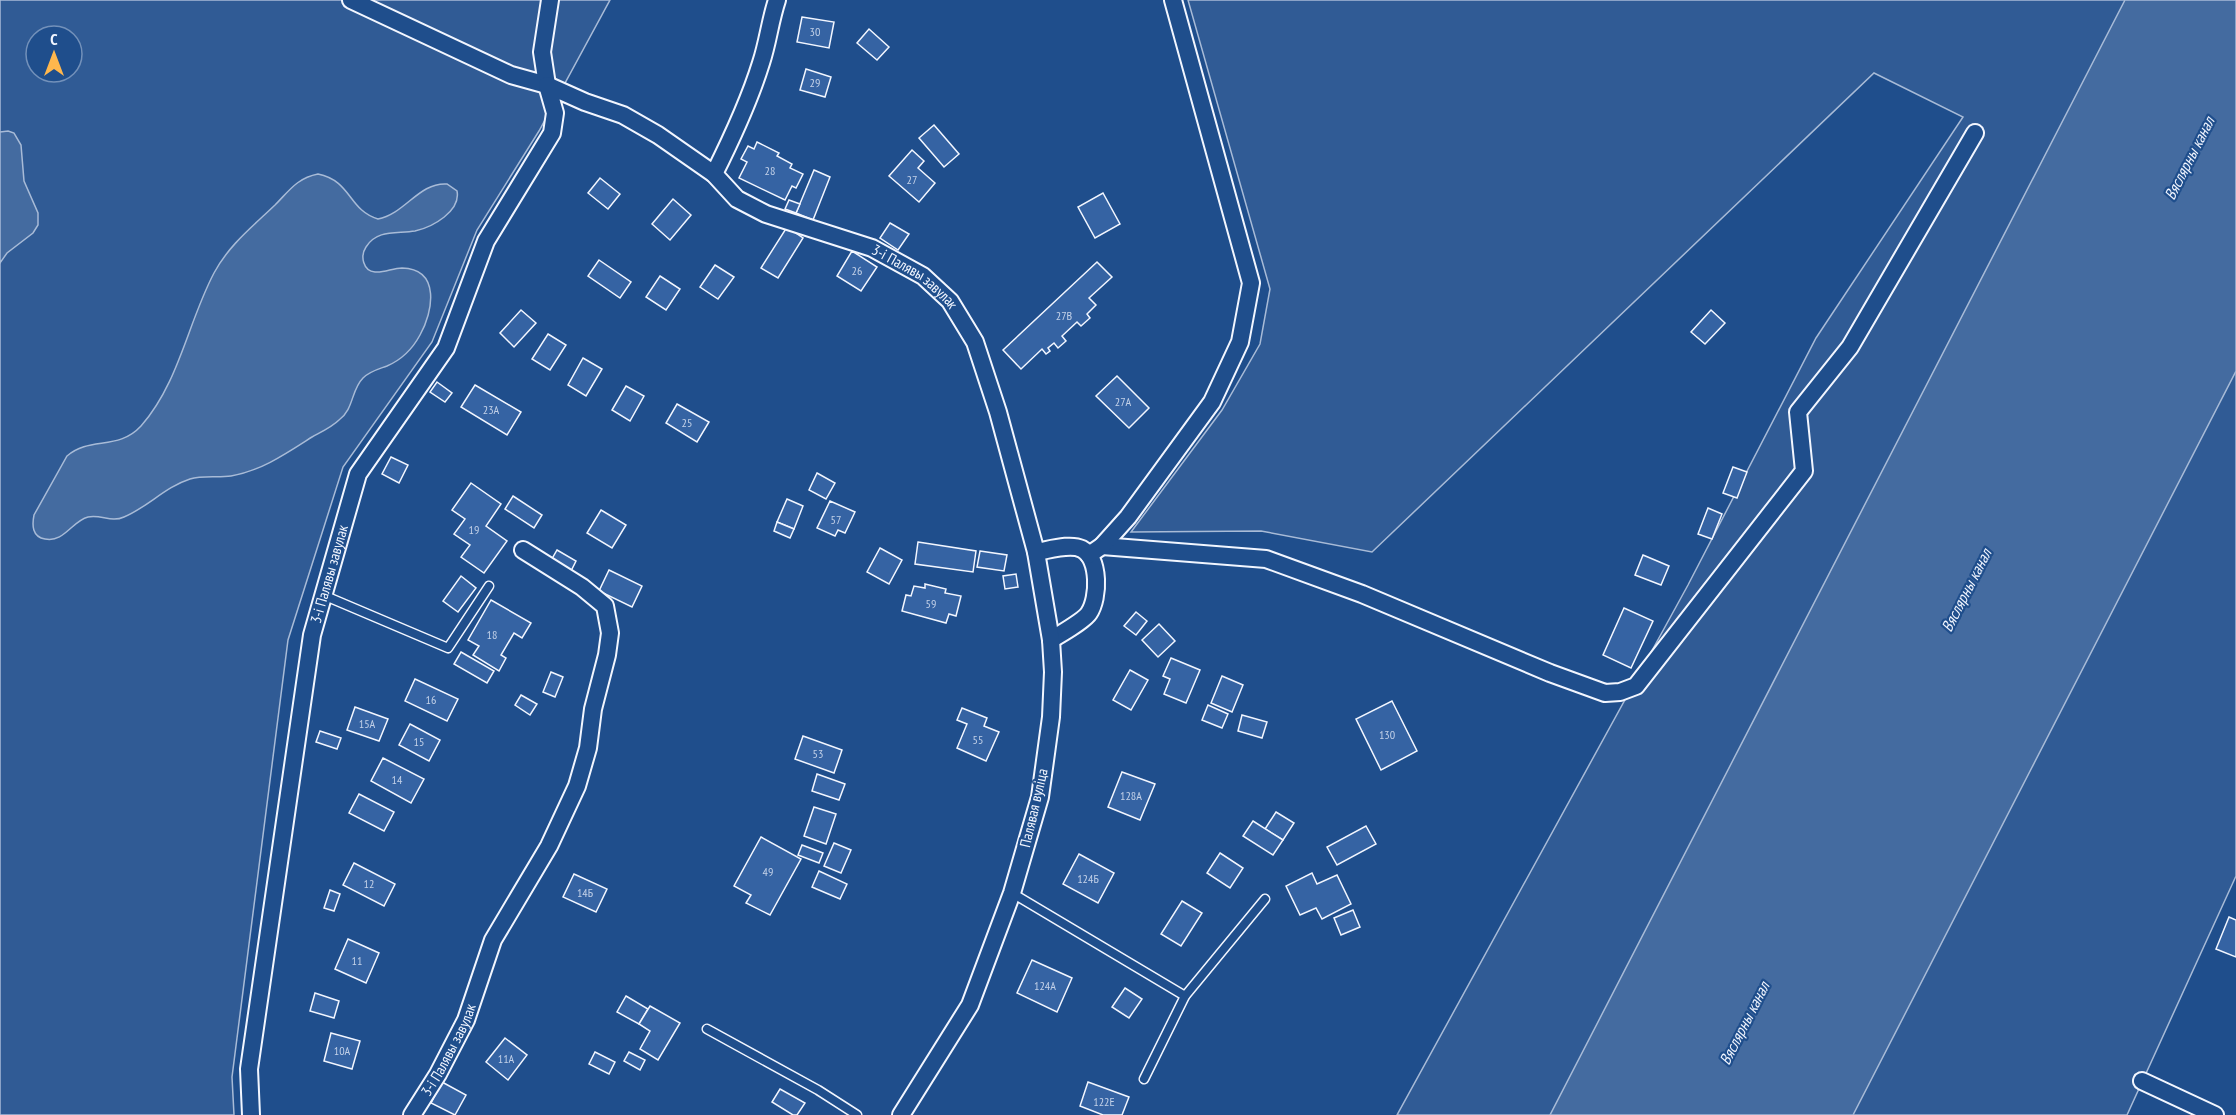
<svg xmlns="http://www.w3.org/2000/svg" width="2236" height="1115" viewBox="0 0 2236 1115" font-family="'PT Sans Narrow',sans-serif">
<style>
.built{fill:#305b95;stroke:#a8bbd7;stroke-width:1.5;fill-rule:evenodd}
.water{fill:#446ba0;stroke:#a8bbd7;stroke-width:1.5}
.building{fill:#3563a3;stroke:#f2f6ff;stroke-width:1.5}
.lines{fill:none;stroke-linecap:round;stroke-linejoin:round}
.lane-casing{stroke:#f2f6ff;stroke-width:11}
.street-casing{stroke:#f2f6ff;stroke-width:20}
.lane{stroke:#1f4e8c;stroke-width:8}
.street{stroke:#1f4e8c;stroke-width:16}
.labels{text-anchor:middle;stroke-width:4.5;stroke-linejoin:round;paint-order:stroke}
.number-label{font-size:12px;fill:#c3d1e8}
.street-label{font-size:15px;fill:#f2f6ff;stroke:#1f4e8c}
.water-label{font-size:16px;font-style:italic;fill:#f2f6ff;stroke:#1f4e8c}
</style>
<rect width="100%" height="100%" fill="#1f4e8c"/>
<g class="built">
<path d="M0,0h610l-71,131 -62,99 -45,112 -89,125 -55,173 -56,437 2,38h-234zM36,36h36v36h-36z"/>
<path d="M1188,0h1048v876l-109,239h-730l291,-530 128,-247 147,-221 -89,-44 -502,479 -111,-21 -130,1 91,-122 38,-66 10,-55z"/>
</g>
<g class="water">
<path d="M2125,0h111v371l-383,744h-303z"/>
<path d="M8,131l6,2 7,12 3,36 14,32v12l-5,8 -26,20 -7,10v-131z"/>
<path d="M318,174c34,7 30,36 60,45 27,-5 41,-37 69,-35l10,7c4,20 -24,36 -42,40 -18,3 -38,-2 -49,16 -6,9 -3,24 9,25 9,1 18,-4 27,-4 39,1 31,44 18,67 -7,13 -19,25 -33,31 -8,3 -17,5 -24,12 -12,12 -9,31 -24,42 -7,7 -18,12 -27,17 -25,16 -51,34 -81,39 -13,2 -28,-1 -41,3 -25,8 -42,28 -66,38 -13,6 -23,-3 -36,0 -16,4 -24,26 -43,22 -13,-2 -13,-14 -11,-24l33,-59c23,-20 51,-5 74,-30 38,-43 47,-104 73,-153 15,-28 38,-46 61,-68 14,-14 22,-27 43,-31z"/>
</g>
<g class="building">
<path d="M802,17l32,5 -5,26 -32,-6z"/>
<path d="M869,29l20,18 -12,13 -20,-17z"/>
<path d="M806,69l25,8 -6,20 -25,-7z"/>
<path d="M934,125l25,29 -15,13 -25,-29z"/>
<path d="M757,142l22,11 -2,3 15,8 -2,4 13,6 -7,14 -4,-2 -7,14 -46,-22 8,-16 -6,-3 7,-13 6,3z"/>
<path d="M912,150l12,11 -6,7 17,15 -16,19 -30,-26z"/>
<path d="M814,170l16,7 -17,43 -17,-7z"/>
<path d="M600,178l20,16 -12,15 -20,-16z"/>
<path d="M1103,193l17,31 -25,14 -17,-31z"/>
<path d="M673,199l18,16 -21,25 -18,-16z"/>
<path d="M789,200l11,4 -4,9 -11,-4z"/>
<path d="M890,223l19,11 -11,16 -18,-12z"/>
<path d="M787,227l16,11 -25,40 -17,-10z"/>
<path d="M852,251l25,16 -16,24 -24,-15z"/>
<path d="M599,260l32,22 -11,16 -32,-22z"/>
<path d="M1097,262l15,15 -23,21 7,7 -9,9 3,4 -9,8 -4,-4 -15,14 4,5 -8,7 -4,-5 -6,5 2,3 -4,3 -4,-5 -21,20 -18,-19z"/>
<path d="M715,265l19,12 -16,22 -18,-12z"/>
<path d="M660,276l20,13 -14,21 -20,-13z"/>
<path d="M521,310l15,13 -22,24 -14,-14z"/>
<path d="M1711,310l14,13 -20,21 -14,-12z"/>
<path d="M548,334l18,11 -16,25 -18,-11z"/>
<path d="M583,358l19,11 -16,27 -18,-11z"/>
<path d="M1117,376l32,32 -20,20 -33,-32z"/>
<path d="M437,382l15,11 -7,9 -15,-10z"/>
<path d="M475,385l46,27 -14,23 -46,-28z"/>
<path d="M626,386l18,10 -14,25 -18,-11z"/>
<path d="M677,404l32,18 -12,20 -31,-19z"/>
<path d="M391,457l17,8 -9,18 -17,-9z"/>
<path d="M1733,467l14,5 -10,26 -14,-5z"/>
<path d="M817,473l18,10 -9,16 -17,-9z"/>
<path d="M471,483l30,21 -15,22 21,15 -23,32 -23,-16 9,-12 -16,-11 11,-15 -13,-9z"/>
<path d="M513,496l29,19 -8,13 -29,-19z"/>
<path d="M787,499l16,7 -9,23 -17,-7z"/>
<path d="M830,501l25,11 -10,21 -7,-3 -3,6 -18,-8z"/>
<path d="M1708,508l14,6 -10,25 -14,-5z"/>
<path d="M601,510l25,15 -14,23 -25,-15z"/>
<path d="M777,522l17,7 -4,9 -16,-7z"/>
<path d="M918,542l58,9 -3,21 -58,-8z"/>
<path d="M880,548l22,12 -13,24 -22,-12z"/>
<path d="M557,550l19,11 -7,14 -20,-11z"/>
<path d="M980,551l27,4 -3,16 -27,-4z"/>
<path d="M1643,555l26,11 -8,19 -26,-10z"/>
<path d="M609,570l33,16 -10,21 -33,-16z"/>
<path d="M1016,574l2,13 -13,2 -2,-13z"/>
<path d="M461,576l15,12 -18,24 -15,-11z"/>
<path d="M925,584l21,5 -1,4 16,3 -5,20 -7,-2 -3,9 -44,-12 4,-16 5,1 3,-10 11,2z"/>
<path d="M491,600l40,23 -9,15 -8,-5 -13,22 5,3 -7,13 -26,-16 6,-9 -11,-6z"/>
<path d="M1624,608l29,13 -22,47 -28,-13z"/>
<path d="M1136,612l11,9 -11,14 -12,-9z"/>
<path d="M1159,624l16,17 -17,16 -16,-17z"/>
<path d="M461,652l33,19 -7,12 -33,-19z"/>
<path d="M1171,658l29,12 -14,33 -22,-9 6,-15 -7,-3z"/>
<path d="M1130,670l18,10 -17,30 -18,-10z"/>
<path d="M551,672l12,5 -8,20 -12,-5z"/>
<path d="M1222,676l21,9 -11,27 -21,-9z"/>
<path d="M415,679l43,20 -11,22 -42,-20z"/>
<path d="M521,695l16,9 -7,11 -15,-10z"/>
<path d="M1392,701l25,50 -36,19 -25,-51z"/>
<path d="M1208,705l20,9 -6,14 -20,-8z"/>
<path d="M355,707l33,12 -9,22 -32,-11z"/>
<path d="M962,708l25,10 -3,8 15,6 -13,29 -29,-13 10,-24 -10,-4z"/>
<path d="M1242,715l25,7 -5,16 -24,-7z"/>
<path d="M410,724l30,16 -11,21 -30,-16z"/>
<path d="M320,731l21,7 -4,11 -21,-7z"/>
<path d="M803,736l39,14 -8,23 -39,-14z"/>
<path d="M383,758l41,21 -13,24 -40,-22z"/>
<path d="M1122,772l33,12 -15,36 -32,-13z"/>
<path d="M817,774l28,10 -6,16 -27,-9z"/>
<path d="M359,794l35,18 -10,19 -35,-18z"/>
<path d="M814,807l22,7 -10,30 -22,-8z"/>
<path d="M1276,812l18,11 -11,17 -18,-11z"/>
<path d="M1253,821l30,19 -10,15 -30,-19z"/>
<path d="M1366,826l10,18 -39,21 -10,-18z"/>
<path d="M761,837l40,22 -31,56 -24,-12 5,-8 -17,-9z"/>
<path d="M834,843l17,7 -10,23 -17,-7z"/>
<path d="M802,845l21,8 -4,10 -21,-8z"/>
<path d="M1220,853l23,15 -13,20 -23,-15z"/>
<path d="M1079,854l35,19 -16,30 -35,-19z"/>
<path d="M354,863l41,21 -11,22 -41,-21z"/>
<path d="M819,871l28,13 -7,15 -28,-12z"/>
<path d="M1312,873l5,11 20,-9 14,29 -29,15 -6,-11 -16,7 -14,-29z"/>
<path d="M574,874l33,15 -11,23 -33,-15z"/>
<path d="M330,890l10,4 -6,17 -10,-3z"/>
<path d="M1182,901l20,12 -21,33 -20,-12z"/>
<path d="M1353,910l7,17 -19,8 -7,-17z"/>
<path d="M2229,917l7,3v37l-20,-8z"/>
<path d="M348,939l31,14 -13,30 -31,-14z"/>
<path d="M1032,960l40,18 -15,34 -40,-19z"/>
<path d="M1125,988l17,11 -13,19 -17,-11z"/>
<path d="M315,993l24,8 -5,17 -24,-7z"/>
<path d="M626,996l22,13 -9,15 -22,-12z"/>
<path d="M650,1006l30,17 -22,37 -18,-11 10,-18 -11,-7z"/>
<path d="M331,1033l29,8 -8,28 -28,-8z"/>
<path d="M505,1038l22,17 -19,25 -22,-18z"/>
<path d="M595,1052l20,10 -6,12 -20,-10z"/>
<path d="M629,1052l16,8 -5,10 -16,-9z"/>
<path d="M442,1082l24,13 -11,20 -24,-12z"/>
<path d="M1088,1082l41,15 -7,18h-19l-23,-9z"/>
<path d="M780,1089l25,14 -8,12h-4l-21,-13z"/>
</g>
<g class="lines">
<defs>
<g id="lane">
<path d="M323,595l125,53 41,-62"/>
<path d="M1012,893l173,103"/>
<path d="M707,1029l111,61 39,25"/>
<path d="M1144,1079l41,-83 80,-97"/>
</g>
<g id="street">
<path d="M351,0l160,75 36,10 -5,-33 8,-52"/>
<path d="M714,174c18,-36 35,-72 47,-111 7,-21 9,-42 16,-63"/>
<path d="M1102,546l164,13 96,35 188,79 55,20 15,-1 16,-6 168,-215 -6,-59 52,-65 125,-214"/>
<path d="M1036,552c13,-2 34,-9 46,-3 18,10 17,49 7,64 -5,8 -29,21 -38,27"/>
<path d="M1089,555l13,-9 26,-29 84,-115 28,-60 11,-59 -78,-283"/>
<path d="M2142,1081l73,34"/>
<path id="s1" d="M251,1115l-2,-46 63,-434 46,-161 88,-126 40,-107 66,-108 3,-20 -8,-28 38,17 38,13 35,20 56,39 23,25 29,15 106,34 51,28 27,25 25,41 23,70 38,140 15,88 2,32 -2,45 -11,80 -28,96 -42,112 -69,110"/>
<path id="s2" d="M412,1115l26,-41 28,-54 27,-80 56,-94 28,-60 11,-38 5,-39 14,-54 3,-22 -5,-27 -23,-19 -59,-37"/>
</g>
</defs>
<use href="#lane" class="lane-casing"/>
<use href="#street" class="street-casing"/>
<use href="#lane" class="lane"/>
<use href="#street" class="street"/>
</g>
<g class="labels">
<g class="number-label">
<text x="815" y="36">30</text>
<text x="815" y="87">29</text>
<text x="770" y="175">28</text>
<text x="912" y="184">27</text>
<text x="857" y="275">26</text>
<text x="1064" y="320">27В</text>
<text x="1123" y="406">27А</text>
<text x="491" y="414">23А</text>
<text x="687" y="427">25</text>
<text x="836" y="524">57</text>
<text x="474" y="534">19</text>
<text x="931" y="608">59</text>
<text x="492" y="639">18</text>
<text x="431" y="704">16</text>
<text x="367" y="728">15А</text>
<text x="1387" y="739">130</text>
<text x="978" y="744">55</text>
<text x="419" y="746">15</text>
<text x="818" y="758">53</text>
<text x="397" y="784">14</text>
<text x="1131" y="800">128А</text>
<text x="768" y="876">49</text>
<text x="1088" y="883">124Б</text>
<text x="369" y="888">12</text>
<text x="585" y="897">14Б</text>
<text x="357" y="965">11</text>
<text x="1045" y="990">124А</text>
<text x="342" y="1055">10А</text>
<text x="506" y="1063">11А</text>
<text x="1104" y="1106">122Е</text>
</g>
<g class="street-label">
<text dy="5" stroke="none"><textPath href="#s1" startOffset="1516">3-і Палявы завулак</textPath></text>
<text dy="5" stroke="none"><textPath href="#s1" startOffset="548">3-і Палявы завулак</textPath></text>
<text transform="translate(1034 808) rotate(-77)" y="5">Палявая вуліца</text>
<text dy="5" stroke="none"><textPath href="#s2" startOffset="75">3-і Палявы завулак</textPath></text>
</g>
<g class="water-label">
<text transform="translate(2189 158) rotate(-63)" y="6">Вяслярны канал</text>
<text transform="translate(1966 590) rotate(-63)" y="6">Вяслярны канал</text>
<text transform="translate(1744 1023) rotate(-63)" y="6">Вяслярны канал</text>
</g>
</g>
<g transform="translate(54 54)"><circle r="28" fill="#1f4e8c" stroke="#7391ba" stroke-width="1.5"/>
<path d="M0-4.5L10 22L0 15L-10 22Z" fill="#ffb74d"/>
<text y="-9" font-size="16" font-weight="bold" text-anchor="middle" fill="#f2f6ff">С</text>
</g>
</svg>
